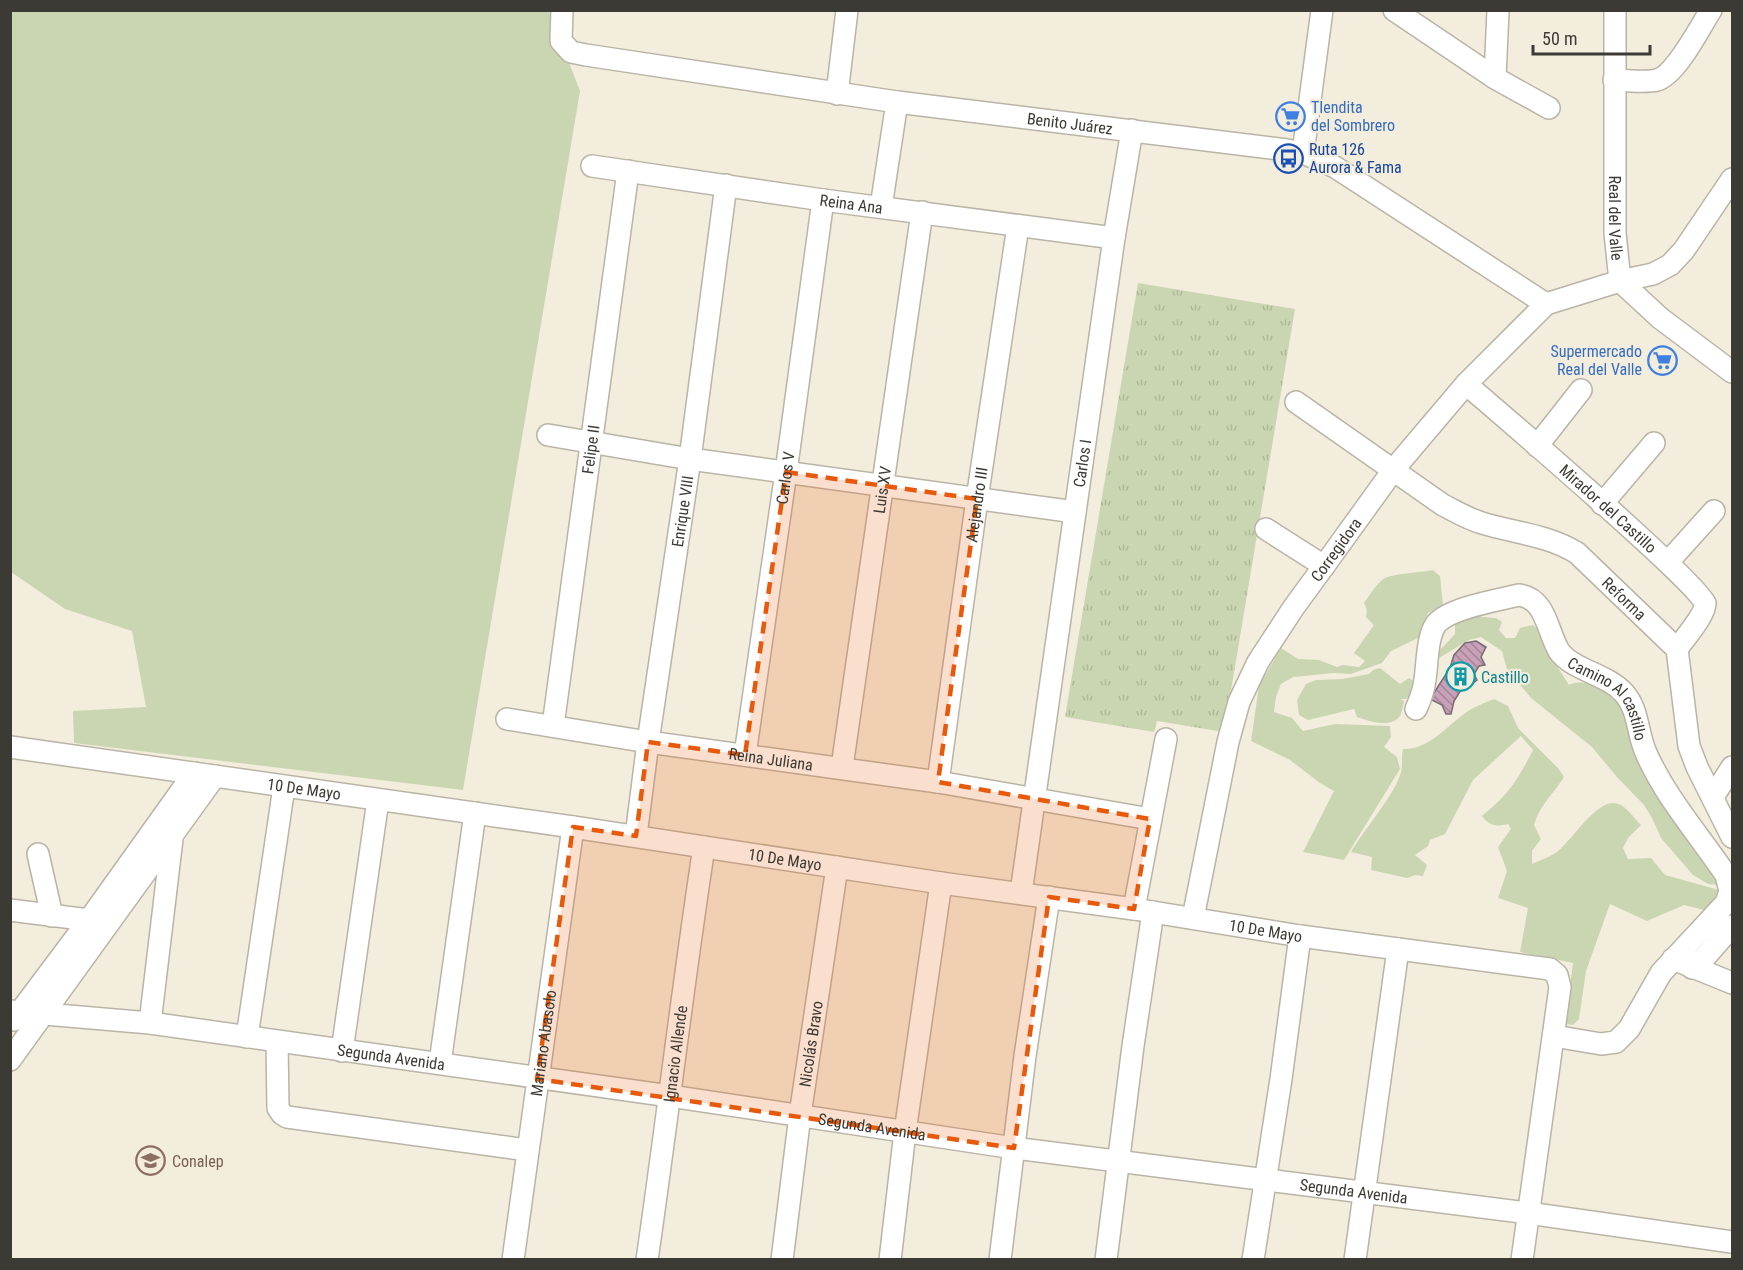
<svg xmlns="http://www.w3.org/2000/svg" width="1743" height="1270" viewBox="0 0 1743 1270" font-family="'Roboto Condensed',sans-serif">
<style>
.grass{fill:#cad6b1}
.park{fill:url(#park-tufts)}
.building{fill:url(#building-back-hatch);stroke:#786b73;stroke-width:1.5}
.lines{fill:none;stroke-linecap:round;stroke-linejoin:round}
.minor-casing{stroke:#bab4a6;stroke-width:24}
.minor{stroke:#fff;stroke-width:21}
.marked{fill:#e8590c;fill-opacity:0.2;stroke:#e8590c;stroke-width:4.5;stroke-dasharray:12 8;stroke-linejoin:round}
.labels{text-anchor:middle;stroke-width:4.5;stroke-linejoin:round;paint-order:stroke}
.shop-label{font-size:16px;fill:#366cbe;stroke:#f3edde;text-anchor:start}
.street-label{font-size:16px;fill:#3c3a34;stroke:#f3edde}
.transit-label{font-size:16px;fill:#164399;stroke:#f3edde;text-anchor:start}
.culture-label{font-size:16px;fill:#0d838f;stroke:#f3edde;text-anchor:start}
.education-label{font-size:16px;fill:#785e54;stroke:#f3edde;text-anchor:start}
</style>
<defs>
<pattern id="park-tufts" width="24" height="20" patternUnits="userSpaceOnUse" patternTransform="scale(1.5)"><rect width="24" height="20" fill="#cad6b1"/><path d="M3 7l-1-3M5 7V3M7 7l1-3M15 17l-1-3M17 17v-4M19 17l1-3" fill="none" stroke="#aeb899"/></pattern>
<pattern id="building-back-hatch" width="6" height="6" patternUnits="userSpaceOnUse" patternTransform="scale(1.5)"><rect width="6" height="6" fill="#c8a1b9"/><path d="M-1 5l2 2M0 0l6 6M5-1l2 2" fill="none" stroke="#a48497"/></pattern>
</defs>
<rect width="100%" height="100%" fill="#f3edde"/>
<g class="grass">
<path d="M10,11h539l31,80 -117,699 -389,-47 -1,-32 73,-4 -14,-76 -67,-22 -54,-37z"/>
<path d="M1433,570l7,6 3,29 -15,8 -8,24 -29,14 -9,12 -31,11 -17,-1 -41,4 -12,7 -5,13 -2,15 18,6 11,13 32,-7 55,2 1,11 -7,10 13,10 3,12 -56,91 -41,-8 31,-61 -14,-8 -30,-23 -39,-19 8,-55 22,-38 17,11 21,1 18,7 6,-2 16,2 6,-6 -11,-8 20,-28 -8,-8 1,-7 -3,-7c5,-7 11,-17 18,-23 8,-7 38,-7 51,-10z"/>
<path d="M1472,616l24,2 6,4 -3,8 7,8h9l5,-10 13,-3 10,9 12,29 14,22c20,-9 38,9 53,21l93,168 3,11 -10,-1 -15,-9 -32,-37 -9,-20 -8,-13 -27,-28 -25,-30 -61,-49 -24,-29 -5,-18 -21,-14 -12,3 -30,18 -1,-6 17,-18v-14z"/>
<path d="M1380,668l20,16 9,-6 8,5v7l-11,9h-6l4,2c-1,5 -2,11 -4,15 -9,13 -31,5 -43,1l-3,-8 -46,11 -9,-5 -2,-15 9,-16 10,-4 26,-1 27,-5 4,-4z"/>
<path d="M1494,699l14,7 10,22 40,40 6,9c-12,19 -23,26 -30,48l7,14 -9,12v13c8,-4 18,-7 25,-12 14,-11 37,-48 55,-49 12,-1 21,14 29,22l-13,13 -5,10 5,11 23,-1 14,17 54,15 -11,21 -24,-6 -37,16 -37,-17 -24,67 -7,48 -6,6 -8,-1 8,-61 -53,-11 8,-44 -30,-10 9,-27 -9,-24 13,-18 -3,-5c-13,3 -18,2 -26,-8 27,-22 35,-35 51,-66l-12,-14 -48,44 -28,54 -15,6 -2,6 -13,9 12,10 -4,11 -8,-1 -8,3 -36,-8 1,-13 -21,-5c12,-21 45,-59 50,-80 2,-7 0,-16 2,-23 25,1 43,-22 61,-35 9,-7 20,-11 30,-15z"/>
</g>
<path class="park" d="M1138,283l157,26 -71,423 -67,-11 -3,11 -89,-15z"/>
<path class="building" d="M1476,641l10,6 -5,10 4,8 -6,1 -5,8 3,6 -5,4 -6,-2 -12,19 -3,13h-5l-4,-9 -12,-6 20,-31 4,-13 11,-12z"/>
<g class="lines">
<defs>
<g id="minor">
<path id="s1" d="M562,10l-1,31 10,11 15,3 311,47 390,48 16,3 32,14 211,137"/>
<path d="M1394,10l101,68 54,30"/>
<path id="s2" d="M1615,10v223l5,48 40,37 72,54"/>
<path d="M1495,78l3,-68"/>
<path d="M1614,80c14,0 30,3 43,0 19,-5 43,-53 54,-70"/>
<path d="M837,94l10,-84"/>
<path d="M1303,153l19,-143"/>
<path id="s3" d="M592,166l231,34 291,38"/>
<path d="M881,207l16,-105"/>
<path id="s4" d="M1466,384c28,24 236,202 239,219 1,11 -21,36 -28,46"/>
<path id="s5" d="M1296,402l147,103c12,6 25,14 39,18 33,10 66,12 95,30l100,96 12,97 8,21 35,70"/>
<path d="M548,435l142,24 385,53"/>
<path d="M1537,446l44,-56"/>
<path d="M1602,504l52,-61"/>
<path d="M1266,529l58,37"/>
<path d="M1668,562l46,-51"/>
<path id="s6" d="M1416,709c11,-24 9,-34 12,-58 1,-9 3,-20 8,-27 13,-16 62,-24 83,-29 27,3 28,36 40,56 13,19 48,23 65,42 15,17 13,40 22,60 20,45 53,82 80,122l4,16 -4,12 -65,70 -32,56 -13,13 -15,2 -47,-8"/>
<path id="s7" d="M507,719l141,23 290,40 212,37"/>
<path id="s8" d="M553,726l75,-555"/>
<path id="s9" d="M10,747l563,80 368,56 193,26 166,27 250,33 7,6 3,12 -38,273"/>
<path id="s10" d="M745,755l41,-283 37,-272"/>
<path id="s11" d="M842,767l80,-555"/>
<path id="s12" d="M938,782l39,-283 41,-273"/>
<path d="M1713,797l19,-30"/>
<path id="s13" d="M636,836l12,-94 42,-283 36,-274"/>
<path d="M38,854l14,62"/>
<path id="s14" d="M1021,893l93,-655 18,-108"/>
<path d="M1134,909l32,-170"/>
<path d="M10,910l79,10"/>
<path id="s15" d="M1193,918l35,-176 11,-40 19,-40 36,-55 30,-41 70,-97 72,-85 80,-80 74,-23 33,-7 17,-9 14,-15 48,-71"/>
<path d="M1673,959l59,24"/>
<path d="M1692,968l13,-11 27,-31"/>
<path id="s16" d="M10,1011l140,12 520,73 344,52 514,65 204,29"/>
<path d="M14,1020l75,-100 105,-147"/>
<path d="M150,1023l22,-184"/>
<path d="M247,1037l37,-250"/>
<path d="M277,1042l1,66 4,6 5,3 240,33"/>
<path d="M342,1051l36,-251"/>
<path d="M10,1060l205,-284"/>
<path d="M440,1063l35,-250"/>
<path id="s17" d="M513,1260l60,-433"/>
<path id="s18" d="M647,1260c20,-138 36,-276 57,-413"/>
<path id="s19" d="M782,1260l18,-145 37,-248"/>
<path d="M890,1260l15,-128 36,-249"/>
<path d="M1000,1260l25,-204 24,-159"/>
<path d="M1106,1260l27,-214 20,-134"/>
<path d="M1253,1260l28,-181 19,-143"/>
<path d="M1355,1260l43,-311"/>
</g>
</defs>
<use href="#minor" class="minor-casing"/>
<use href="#minor" class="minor"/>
</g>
<path class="marked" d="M786,472l191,27 -39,283 212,37 -16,90 -85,-12 -35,251 -477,-69 36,-252 63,9 12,-94 97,13z"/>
<defs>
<symbol id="supermarket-ring" viewBox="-11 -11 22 22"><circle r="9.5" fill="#f3edde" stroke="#3f7fe0" stroke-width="1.5"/><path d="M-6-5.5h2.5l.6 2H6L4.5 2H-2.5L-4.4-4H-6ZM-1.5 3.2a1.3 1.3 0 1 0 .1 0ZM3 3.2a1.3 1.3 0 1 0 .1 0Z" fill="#3f7fe0"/></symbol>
<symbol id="bus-ring" viewBox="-11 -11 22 22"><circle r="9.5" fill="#f3edde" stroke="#1a4fb4" stroke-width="1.5"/><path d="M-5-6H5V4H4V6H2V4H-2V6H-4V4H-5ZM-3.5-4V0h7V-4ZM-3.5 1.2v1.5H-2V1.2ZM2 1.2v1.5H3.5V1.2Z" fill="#1a4fb4"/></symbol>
<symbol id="building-ring" viewBox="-11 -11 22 22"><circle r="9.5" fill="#f3edde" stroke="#0f9aa8" stroke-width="1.5"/><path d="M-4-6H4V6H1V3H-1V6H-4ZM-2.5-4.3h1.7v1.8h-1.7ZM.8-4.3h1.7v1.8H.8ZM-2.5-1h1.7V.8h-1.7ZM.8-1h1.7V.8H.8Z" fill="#0f9aa8"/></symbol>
<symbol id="school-ring" viewBox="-11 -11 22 22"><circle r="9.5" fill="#f3edde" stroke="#8d6e63" stroke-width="1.5"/><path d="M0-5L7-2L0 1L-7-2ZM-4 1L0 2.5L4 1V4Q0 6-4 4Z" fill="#8d6e63"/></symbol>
</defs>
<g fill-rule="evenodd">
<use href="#supermarket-ring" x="1274" y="100" width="33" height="33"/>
<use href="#bus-ring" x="1272" y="142" width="33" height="33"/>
<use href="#supermarket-ring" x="1646" y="344" width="33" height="33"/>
<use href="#building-ring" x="1444" y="660" width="33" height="33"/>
<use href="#school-ring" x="134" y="1144" width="33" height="33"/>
</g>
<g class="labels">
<g class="shop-label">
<text x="1311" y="113">TIendita<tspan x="1311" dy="18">del Sombrero</tspan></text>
<text x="1642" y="357" text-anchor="end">Supermercado<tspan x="1642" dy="18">Real del Valle</tspan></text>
</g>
<g class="street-label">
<text dy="6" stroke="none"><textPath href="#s1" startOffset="550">Benito Juárez</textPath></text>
<text dy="6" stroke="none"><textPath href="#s3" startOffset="262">Reina Ana</textPath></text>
<text dy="6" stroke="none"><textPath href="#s2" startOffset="208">Real del Valle</textPath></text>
<text dy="6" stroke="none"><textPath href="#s8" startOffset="279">Felipe II</textPath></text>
<text dy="6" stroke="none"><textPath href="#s14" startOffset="434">Carlos I</textPath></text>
<text dy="6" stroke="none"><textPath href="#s10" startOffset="280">Carlos V</textPath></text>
<text dy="6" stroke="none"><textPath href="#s11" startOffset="280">Luis XV</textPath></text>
<text dy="6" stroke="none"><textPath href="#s12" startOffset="280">Alejandro III</textPath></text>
<text dy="6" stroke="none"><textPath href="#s4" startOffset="189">Mirador del Castillo</textPath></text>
<text dy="6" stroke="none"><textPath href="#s13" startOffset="328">Enrique VIII</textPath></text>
<text dy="6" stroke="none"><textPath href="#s15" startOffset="402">Corregidora</textPath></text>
<text dy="6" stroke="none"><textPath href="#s5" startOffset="388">Reforma</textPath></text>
<text dy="6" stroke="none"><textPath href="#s6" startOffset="321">Camino Al castillo</textPath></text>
<text dy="6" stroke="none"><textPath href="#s7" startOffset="267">Reina Juliana</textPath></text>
<text dy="6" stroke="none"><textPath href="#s9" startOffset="297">10 De Mayo</textPath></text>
<text dy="6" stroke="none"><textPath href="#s9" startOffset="783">10 De Mayo</textPath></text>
<text dy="6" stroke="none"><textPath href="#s9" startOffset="1269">10 De Mayo</textPath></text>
<text dy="6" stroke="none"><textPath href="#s17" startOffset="219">Mariano Abasolo</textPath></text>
<text dy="6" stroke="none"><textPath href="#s19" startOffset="218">Nicolás Bravo</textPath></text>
<text dy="6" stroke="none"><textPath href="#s18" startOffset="208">Ignacio Allende</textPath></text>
<text dy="6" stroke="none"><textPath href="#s16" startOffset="384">Segunda Avenida</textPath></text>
<text dy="6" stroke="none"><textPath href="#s16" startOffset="870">Segunda Avenida</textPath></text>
<text dy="6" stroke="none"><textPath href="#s16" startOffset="1356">Segunda Avenida</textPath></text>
</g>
<g class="transit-label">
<text x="1309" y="155">Ruta 126<tspan x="1309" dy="18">Aurora &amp; Fama</tspan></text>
</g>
<g class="culture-label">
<text x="1481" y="683">Castillo</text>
</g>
<g class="education-label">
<text x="172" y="1167">Conalep</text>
</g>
</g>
<rect width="1743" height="1270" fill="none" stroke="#3c3a34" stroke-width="24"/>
<path d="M1533 45v9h117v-9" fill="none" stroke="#3c3a34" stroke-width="3"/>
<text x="1542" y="45" font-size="18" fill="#3c3a34" stroke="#f3edde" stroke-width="4.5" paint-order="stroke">50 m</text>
</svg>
